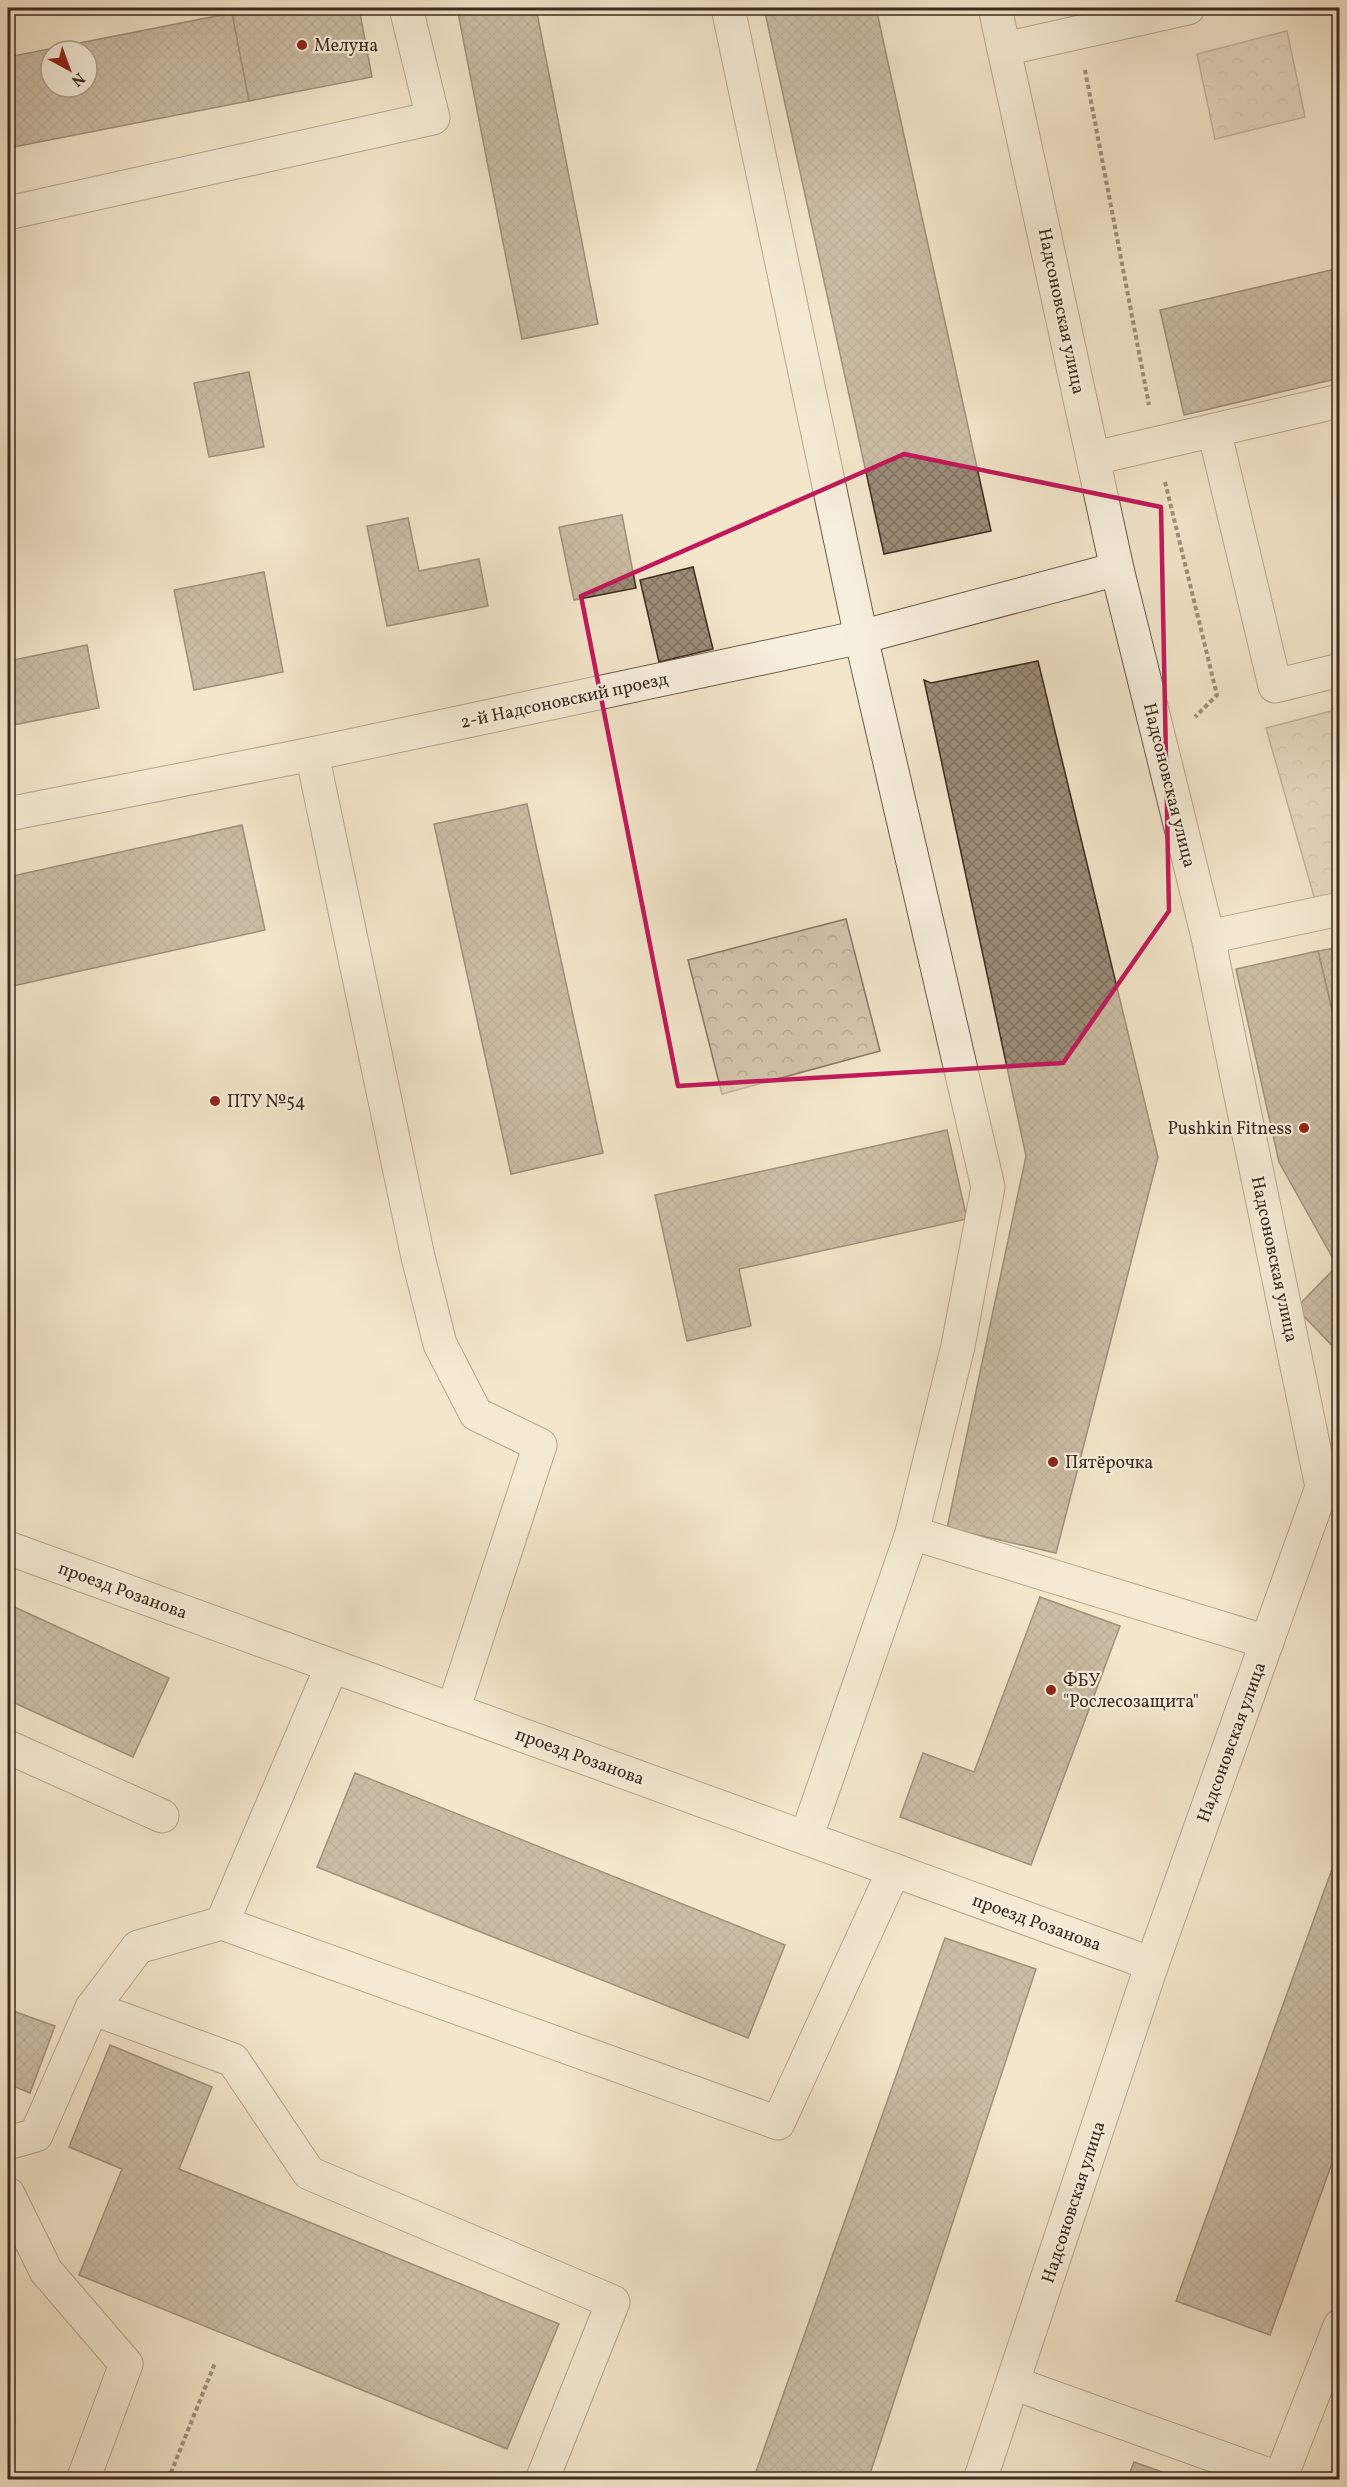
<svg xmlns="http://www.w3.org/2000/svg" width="1347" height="2487" viewBox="0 0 1347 2487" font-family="Vollkorn,serif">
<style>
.park{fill:url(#park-crowns);stroke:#887866;stroke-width:1.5}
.building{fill:url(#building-cross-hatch);stroke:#3d2a1f;stroke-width:1.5;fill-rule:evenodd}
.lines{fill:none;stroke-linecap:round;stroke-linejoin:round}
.minor-casing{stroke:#6a594a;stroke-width:35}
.path{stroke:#3d2a1f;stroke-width:4;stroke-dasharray:4.5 3;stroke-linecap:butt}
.minor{stroke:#f7efdd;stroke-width:33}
.marked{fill:none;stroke:#c2185b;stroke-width:4.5;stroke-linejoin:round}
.poi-dot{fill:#8f2418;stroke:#f7efdd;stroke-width:2}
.labels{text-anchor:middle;stroke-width:4.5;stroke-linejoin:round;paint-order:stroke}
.poi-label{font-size:18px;fill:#3d2a1f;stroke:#f7efdd;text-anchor:start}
.street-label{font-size:18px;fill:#3d2a1f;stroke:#f7efdd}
</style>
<defs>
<pattern id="park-crowns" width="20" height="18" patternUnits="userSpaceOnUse" patternTransform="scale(1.5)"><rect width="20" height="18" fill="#d4c6ae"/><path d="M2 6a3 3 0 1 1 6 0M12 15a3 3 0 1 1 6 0" fill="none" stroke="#b7aa95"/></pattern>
<pattern id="building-cross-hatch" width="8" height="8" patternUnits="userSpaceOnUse" patternTransform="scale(1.5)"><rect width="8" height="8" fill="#9c8c78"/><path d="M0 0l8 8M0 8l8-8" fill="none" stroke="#807362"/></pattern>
</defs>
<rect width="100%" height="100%" fill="#f3e6cb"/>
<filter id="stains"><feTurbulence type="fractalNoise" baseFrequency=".00333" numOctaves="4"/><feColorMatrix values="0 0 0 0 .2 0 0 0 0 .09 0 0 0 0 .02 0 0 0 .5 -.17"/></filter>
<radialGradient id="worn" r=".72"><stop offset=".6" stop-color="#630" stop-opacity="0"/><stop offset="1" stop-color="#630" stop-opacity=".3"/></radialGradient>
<g class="park">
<path d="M1287,31l18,86 -90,22 -18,-85z"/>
<path d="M1339,709v184l-24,7 -49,-172z"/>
<path d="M846,919l34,132 -158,43 -34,-134z"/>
</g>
<g class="building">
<path d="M230,8h129l13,69 -123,24z"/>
<path d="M457,8h79l62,316 -76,15z"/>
<path d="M764,8h112l115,523 -107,23z"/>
<path d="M232,13l17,88 -241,47v-91zM51,51h36v36h-36z"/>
<path d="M1340,268v110l-156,37 -24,-105z"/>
<path d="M249,372l15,75 -55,10 -15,-74z"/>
<path d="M622,515l14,73 -62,12 -15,-73z"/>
<path d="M408,518l11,53 60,-12 9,47 -101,20 -20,-100z"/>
<path d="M693,567l20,82 -54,13 -19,-82z"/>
<path d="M264,572l19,100 -89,18 -20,-100z"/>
<path d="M87,645l12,63 -91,18v-65z"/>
<path d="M1038,661l120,496 -102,396 -109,-25 79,-372 -102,-476 7,3z"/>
<path d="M527,804l76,349 -92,21 -77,-350z"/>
<path d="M242,825l23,105 -257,57v-110z"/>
<path d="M1340,947v97l-22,-93z"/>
<path d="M1318,951l22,93v227l-61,-109 -43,-193z"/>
<path d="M947,1130l20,89 -228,50 12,57 -64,15 -32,-146z"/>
<path d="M1336,1267l4,4v83l-44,-46z"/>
<path d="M1040,1597l80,29 -89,239 -131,-48 23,-64 51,19z"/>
<path d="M8,1604l161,74 -36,79 -125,-57z"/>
<path d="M355,1773l430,172 -37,93 -431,-171z"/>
<path d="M1340,1847v294l-70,194 -94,-34z"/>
<path d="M945,1938l91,31 -168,511h-115z"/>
<path d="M13,2011l42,15 -25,67 -22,-9v-59z"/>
<path d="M110,2045l102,42 -33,82 380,155 -52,125 -428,-174 43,-106 -53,-22z"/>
<path d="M1134,2462l51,18h-58z"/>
</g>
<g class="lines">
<defs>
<g id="minor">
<path d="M728,8l133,629 127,550 -30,159 -46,187 -106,305"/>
<path d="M1004,49l184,-41"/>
<path d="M8,213l425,-95 -27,-110"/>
<path d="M1214,430l61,256 65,-16"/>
<path d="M1094,458l246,-57"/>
<path d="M312,754l106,503 22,87 36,70 64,31 -87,265"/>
<path d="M8,814l304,-60 549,-117 256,-68"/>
<path d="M1208,937l132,-28"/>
<path d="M912,1533l355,109"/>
<path d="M8,1548l1144,416"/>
<path d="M332,1666l-110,257 556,200 116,-253"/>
<path d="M8,1747l154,69"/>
<path d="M92,2008l141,52 76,113 304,129 -71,178"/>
<path d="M8,2143l28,-8 56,-127 46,-61 84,-24"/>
<path d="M8,2194l38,77 80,93 -43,116"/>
<path d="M1013,2383l267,96 60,-153"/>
<path d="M980,2480l172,-516 170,-477 -114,-550 -91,-368 -122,-561"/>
</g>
</defs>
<use href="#minor" class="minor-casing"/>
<g class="path">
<path d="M1085,70l64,335"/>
<path d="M1165,482l52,213 -22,22"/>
<path d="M168,2480l47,-117"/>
</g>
<use href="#minor" class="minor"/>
</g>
<path d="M0 0H1347V2487H0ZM904,454l257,53 8,404 -106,152 -385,23 -97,-490z" fill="#f3e6cb" fill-opacity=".55" fill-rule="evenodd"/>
<path class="marked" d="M904,454l257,53 8,404 -106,152 -385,23 -97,-490z"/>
<g class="poi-dot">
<circle cx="302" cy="45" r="6"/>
<circle cx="215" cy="1101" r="6"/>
<circle cx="1304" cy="1128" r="6"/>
<circle cx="1053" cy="1462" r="6"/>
<circle cx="1051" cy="1690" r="6"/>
</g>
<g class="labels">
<g class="poi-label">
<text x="314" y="51">Мелуна</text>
<text x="227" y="1107">ПТУ №54</text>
<text x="1292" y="1134" text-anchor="end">Pushkin Fitness</text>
<text x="1065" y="1468">Пятёрочка</text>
<text x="1063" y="1686">ФБУ<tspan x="1063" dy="21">"Рослесозащита"</tspan></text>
</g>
<g class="street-label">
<text transform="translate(1062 311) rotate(78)" y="6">Надсоновская улица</text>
<text transform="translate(564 700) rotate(-12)" y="6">2-й Надсоновский проезд</text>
<text transform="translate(1170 785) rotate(76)" y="6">Надсоновская улица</text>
<text transform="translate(1275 1259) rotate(78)" y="6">Надсоновская улица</text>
<text transform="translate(123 1590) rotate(20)" y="6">проезд Розанова</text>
<text transform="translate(1231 1742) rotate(-70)" y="6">Надсоновская улица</text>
<text transform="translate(580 1756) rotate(20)" y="6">проезд Розанова</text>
<text transform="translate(1037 1922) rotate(20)" y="6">проезд Розанова</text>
<text transform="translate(1073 2202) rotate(-72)" y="6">Надсоновская улица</text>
</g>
</g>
<rect width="1347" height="2487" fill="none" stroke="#f3e6cb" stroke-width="30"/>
<rect x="9" y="9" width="1329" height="2469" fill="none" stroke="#3d2a1f" stroke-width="3"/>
<rect x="15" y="15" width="1317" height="2457" fill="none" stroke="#3d2a1f" stroke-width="1.5"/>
<g transform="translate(69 69) rotate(139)"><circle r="28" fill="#f7efdd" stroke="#ada091" stroke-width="1.5"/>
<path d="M0-4.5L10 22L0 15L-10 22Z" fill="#8f2418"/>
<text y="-9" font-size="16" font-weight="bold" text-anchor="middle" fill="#3d2a1f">N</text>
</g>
<rect width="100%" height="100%" filter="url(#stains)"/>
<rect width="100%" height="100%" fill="url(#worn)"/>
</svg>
